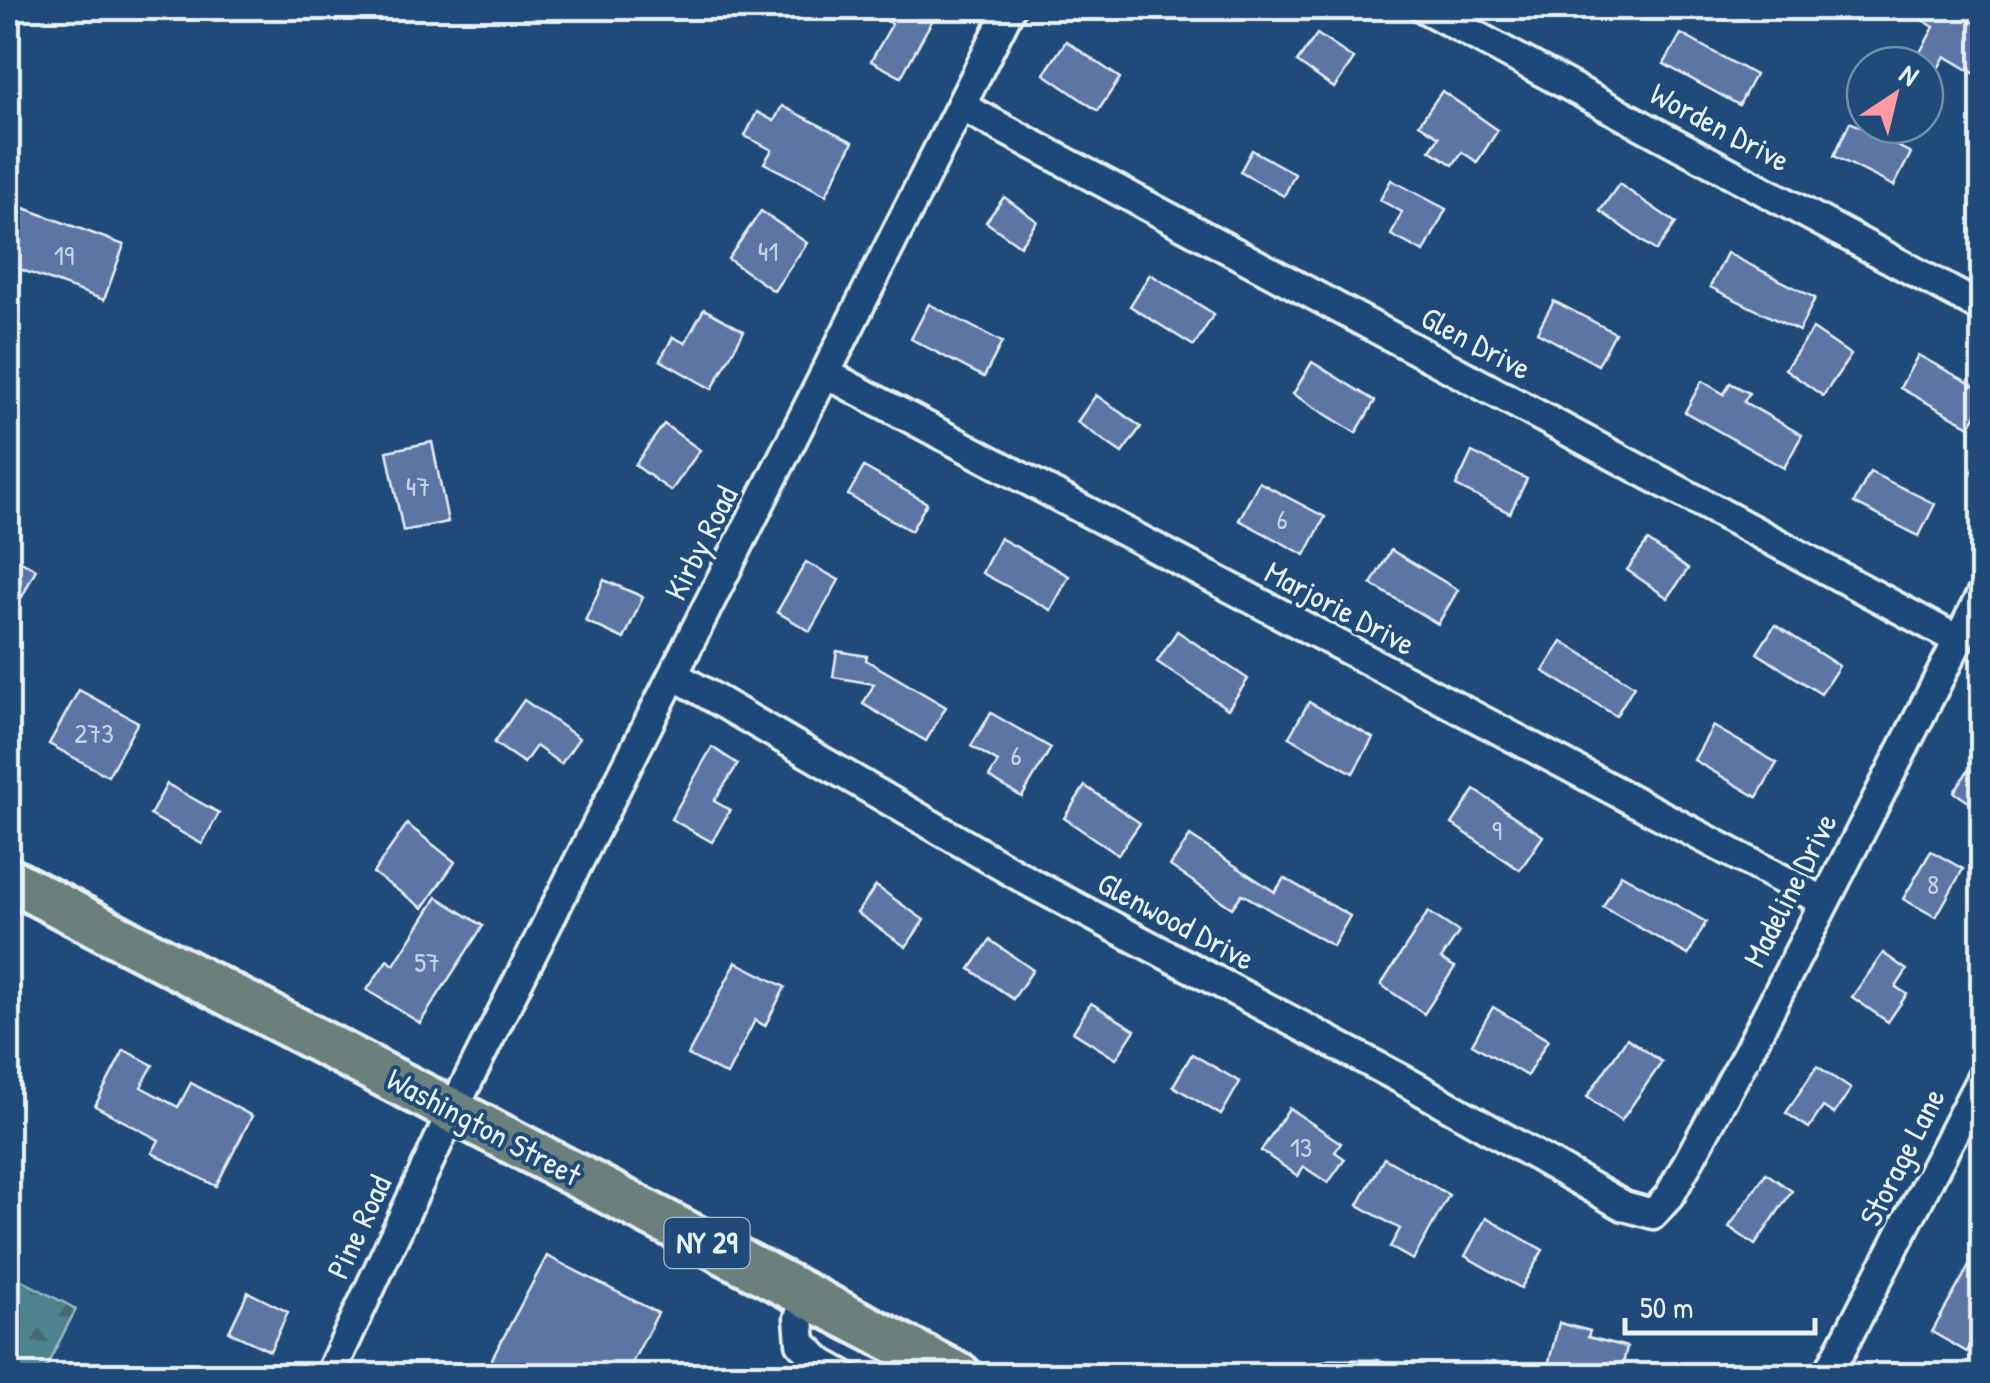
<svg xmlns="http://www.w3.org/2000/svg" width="1990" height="1383" viewBox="0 0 1990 1383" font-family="'Patrick Hand',sans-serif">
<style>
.forest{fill:url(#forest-firs);stroke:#9bbac4;stroke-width:2.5}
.building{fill:#5d74a4;stroke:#e8f1f8;stroke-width:2.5}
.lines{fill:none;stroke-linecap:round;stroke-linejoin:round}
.minor-casing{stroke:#e8f1f8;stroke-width:35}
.highway-casing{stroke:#e8f1f8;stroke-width:50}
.minor{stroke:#1f4a7a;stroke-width:28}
.highway{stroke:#6a807d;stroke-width:42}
.labels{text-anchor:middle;stroke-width:8;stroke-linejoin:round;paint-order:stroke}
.number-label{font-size:28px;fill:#c5d2e3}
.shield{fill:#1f4a7a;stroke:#acbfd2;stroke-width:2.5}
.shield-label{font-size:30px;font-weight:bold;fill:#e8f1f8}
.street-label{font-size:32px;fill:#e8f1f8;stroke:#1f4a7a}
</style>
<defs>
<pattern id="forest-firs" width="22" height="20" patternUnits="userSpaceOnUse" patternTransform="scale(2.5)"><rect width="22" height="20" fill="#4e828f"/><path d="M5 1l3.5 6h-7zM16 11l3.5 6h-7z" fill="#4a6870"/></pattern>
</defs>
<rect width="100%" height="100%" fill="#1f4a7a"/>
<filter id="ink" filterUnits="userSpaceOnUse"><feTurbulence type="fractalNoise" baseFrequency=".01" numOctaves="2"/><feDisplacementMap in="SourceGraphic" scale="20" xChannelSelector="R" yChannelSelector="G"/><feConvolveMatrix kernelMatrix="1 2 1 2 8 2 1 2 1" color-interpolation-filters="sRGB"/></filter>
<g filter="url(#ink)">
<path class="forest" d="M8,1273l68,36 -34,66h-34z"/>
<g class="building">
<path d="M862,8h77l-38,69 -30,-16 21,-37z"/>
<path d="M1902,8h72l-6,11 14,8v51l-37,-22 -11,20 -9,-4v-7h-12l21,-38z"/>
<path d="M1317,34l37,25 -20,29 -37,-26z"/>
<path d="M1681,34l74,41 -16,30 -75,-41z"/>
<path d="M1066,41l54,37 -22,33 -54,-37z"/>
<path d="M1442,91l56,39 -21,32 -15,-10 -9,13 -23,-15 9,-13 -20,-13z"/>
<path d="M782,106l71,36 -27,53 -62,-32 8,-13 -27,-14 12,-24 17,9z"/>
<path d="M1850,122l61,31 -17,33 -60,-30z"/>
<path d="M1252,150l43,24 -11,22 -44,-24z"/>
<path d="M1391,180l55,29 -22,43 -33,-17 11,-23 -22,-12z"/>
<path d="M1619,184l57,39 -20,28 -56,-40z"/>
<path d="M1004,197l33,24 -17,25 -34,-24z"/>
<path d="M8,202l116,43 -20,55 -96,-35z"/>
<path d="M761,211l46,32 -33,48 -46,-32z"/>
<path d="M1727,253l88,45 -16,33 -89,-44z"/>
<path d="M1150,274l64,40 -20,32 -64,-40z"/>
<path d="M1554,301l61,32 -17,32 -61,-33z"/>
<path d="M929,304l73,38 -18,35 -73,-38z"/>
<path d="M704,309l40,22 -32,58 -52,-29 13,-23 12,6z"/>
<path d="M1813,329l38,26 -28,41 -38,-27z"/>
<path d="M1918,355l64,35v15l-12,21 -70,-38z"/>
<path d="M1312,362l63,39 -19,32 -63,-39z"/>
<path d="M1702,381l22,13 6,-11 19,10 -5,9 58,33 -18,33 -99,-56z"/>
<path d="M1096,395l45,32 -19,26 -45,-31z"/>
<path d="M664,424l36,26 -29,41 -36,-26z"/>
<path d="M432,442l16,80 -45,9 -16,-80z"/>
<path d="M1472,452l55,27 -17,34 -54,-27z"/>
<path d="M864,467l63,36 -16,28 -63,-36z"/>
<path d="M1870,472l65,32 -16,32 -65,-33z"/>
<path d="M1259,482l66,35 -20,38 -66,-35z"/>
<path d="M1000,538l69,38 -18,34 -69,-37z"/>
<path d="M1648,541l40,28 -20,29 -41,-28z"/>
<path d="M1391,550l67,40 -20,34 -67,-40z"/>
<path d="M8,554l28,15 -14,28 -14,-8z"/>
<path d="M806,562l33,18 -29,51 -33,-19z"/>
<path d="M604,580l39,17 -19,42 -39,-18z"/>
<path d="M1775,625l64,41 -18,28 -64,-41z"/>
<path d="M1177,631l71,48 -20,30 -71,-47z"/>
<path d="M1562,641l72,45 -18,30 -73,-45z"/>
<path d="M837,651l30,5 -1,4 80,47 -20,34 -63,-37 11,-20 -41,-7z"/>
<path d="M79,690l59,32 -30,54 -59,-32z"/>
<path d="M524,700l55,38 -18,26 -25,-18 -12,17 -30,-20z"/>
<path d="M1309,702l64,36 -20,35 -64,-36z"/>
<path d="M991,713l60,35 -29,49 -33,-20 9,-15 -27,-16z"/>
<path d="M1713,726l64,37 -20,34 -63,-37z"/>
<path d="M712,747l26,17 -24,37 16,9 -18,32 -41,-23z"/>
<path d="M1982,749v62l-28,-19z"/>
<path d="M167,784l52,29 -17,31 -52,-29z"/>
<path d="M1085,786l55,37 -22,32 -54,-37z"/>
<path d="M1475,790l68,46 -23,34 -68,-46z"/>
<path d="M407,824l48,38 -32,46 -50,-35z"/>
<path d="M1190,836l85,56 9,-14 66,38 -17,30 -91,-52 -10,14 -62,-42z"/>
<path d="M1931,851l32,18 -27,48 -33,-18z"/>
<path d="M1621,874l85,48 -18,33 -85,-48z"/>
<path d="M876,886l48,34 -18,27 -49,-34z"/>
<path d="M437,897l46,29 -63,97 -53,-33 20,-30 7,5z"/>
<path d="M1428,912l31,20 -18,27 14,8 -31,47 -43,-29z"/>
<path d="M990,940l43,30 -20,29 -43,-30z"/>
<path d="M1883,953l24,17 -11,17 11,7 -19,28 -36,-25z"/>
<path d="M736,962l49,25 -20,39 -10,-6 -28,55 -39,-20z"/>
<path d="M1091,1003l44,27 -19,29 -43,-27z"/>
<path d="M1493,1007l55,33 -21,36 -55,-32z"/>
<path d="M1627,1038l35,24 -41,59 -34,-24z"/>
<path d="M124,1050l29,15 -12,22 37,20 13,-24 61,33 -36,70 -64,-33 7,-13 -64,-34z"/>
<path d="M1192,1054l48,28 -19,33 -48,-29z"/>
<path d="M1817,1066l34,23 -17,25 -11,-7 -14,21 -23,-15z"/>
<path d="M1289,1108l52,35 -6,9 10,7 -17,24 -24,-16 -6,9 -37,-25z"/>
<path d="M1384,1158l65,37 -36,65 -23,-13 10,-18 -42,-24z"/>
<path d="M1766,1173l26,18 -37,54 -26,-18z"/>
<path d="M1486,1218l57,32 -22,38 -56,-32z"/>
<path d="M1982,1243v80l-15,29 -35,-20z"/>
<path d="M547,1256l111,57 -33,63h-128l-11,-6z"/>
<path d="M248,1292l40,20 -18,39 -41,-19z"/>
<path d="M1559,1323l31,8 -2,6 39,10 -7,29h-47l-26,-7z"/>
</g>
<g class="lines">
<defs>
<g id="minor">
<path d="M1424,8l558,300"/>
<path d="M961,106l997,534"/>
<path d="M825,373l998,528"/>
<path d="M674,675l359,209 372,197 219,125 29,8 17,-19 79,-145 233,-456"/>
<path d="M810,1297l-11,21 2,25 21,20 23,13"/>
<path d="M329,1376l124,-266 557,-1102"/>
<path d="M1331,1376h44"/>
<path d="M1827,1376l155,-299"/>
</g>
<path id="highway" d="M8,879l953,497"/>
</defs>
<use href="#minor" class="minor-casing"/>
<use href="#highway" class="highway-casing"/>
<use href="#minor" class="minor"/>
<use href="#highway" class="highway"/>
</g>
</g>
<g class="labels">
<g class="number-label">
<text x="768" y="261">41</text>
<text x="64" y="265">19</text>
<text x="418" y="496">47</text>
<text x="1282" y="529">6</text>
<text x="94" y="743">273</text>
<text x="1016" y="765">6</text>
<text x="1497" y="840">9</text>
<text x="1933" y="894">8</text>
<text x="427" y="972">57</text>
<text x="1301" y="1157">13</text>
</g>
<rect class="shield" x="664.5" y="1218" width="85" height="50" rx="8"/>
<g class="shield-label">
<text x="707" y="1253">NY 29</text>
</g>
<g class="street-label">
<text transform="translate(1720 127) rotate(28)" y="11">Worden Drive</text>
<text transform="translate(1476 343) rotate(28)" y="11">Glen Drive</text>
<text transform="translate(701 543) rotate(-63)" y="11">Kirby Road</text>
<text transform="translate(1340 608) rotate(28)" y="11">Marjorie Drive</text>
<text transform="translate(1790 890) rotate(-63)" y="11">Madeline Drive</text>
<text transform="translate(1176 921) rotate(28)" y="11">Glenwood Drive</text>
<text transform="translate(484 1127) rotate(28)" y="11">Washington Street</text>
<text transform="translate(1902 1157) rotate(-63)" y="11">Storage Lane</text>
<text transform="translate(359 1227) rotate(-65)" y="11">Pine Road</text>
</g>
</g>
<rect width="1990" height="1383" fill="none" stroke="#1f4a7a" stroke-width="40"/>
<rect x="20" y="20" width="1950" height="1343" fill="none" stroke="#e8f1f8" stroke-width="4" filter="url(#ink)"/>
<g transform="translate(1895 95) rotate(35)"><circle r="48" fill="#1f4a7a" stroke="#6f8dac" stroke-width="2.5"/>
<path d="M0-8L18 38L0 25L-18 38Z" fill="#ff9aa2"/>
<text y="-15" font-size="28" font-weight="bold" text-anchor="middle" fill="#e8f1f8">N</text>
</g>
<path d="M1625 1318v15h190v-15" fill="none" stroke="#e8f1f8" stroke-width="5"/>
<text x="1640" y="1318" font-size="30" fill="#e8f1f8" stroke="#1f4a7a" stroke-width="8" paint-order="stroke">50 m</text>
</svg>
